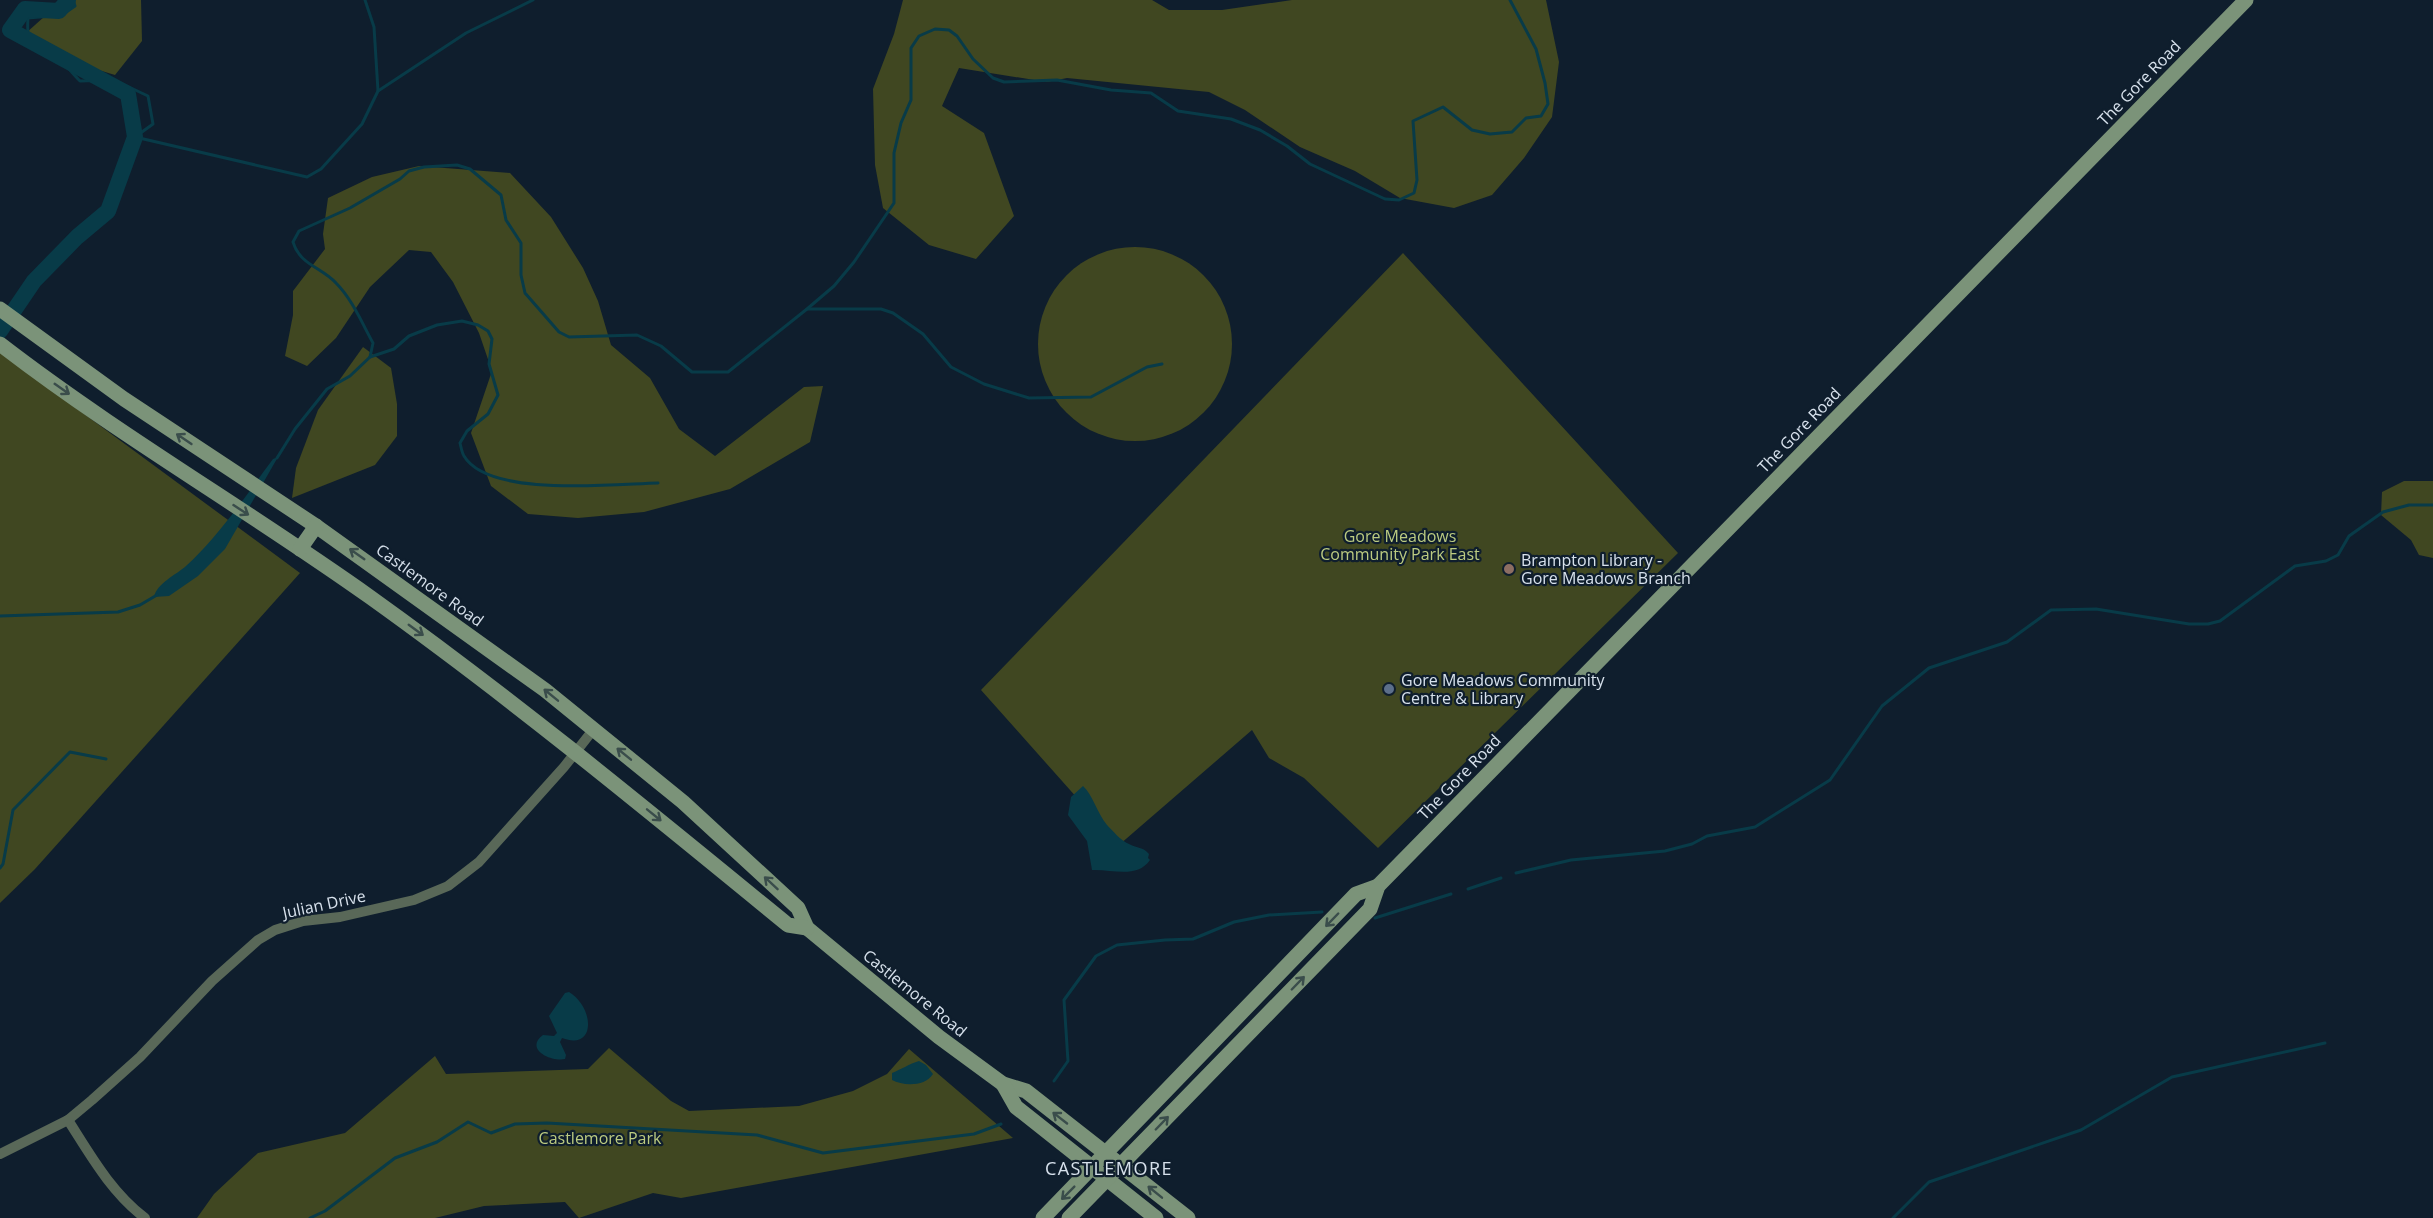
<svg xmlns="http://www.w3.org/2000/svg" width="2433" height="1218" viewBox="0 0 2433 1218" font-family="'Open Sans',sans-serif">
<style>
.green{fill:#404721}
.water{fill:#083b48}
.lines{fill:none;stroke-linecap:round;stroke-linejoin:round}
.stream{stroke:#083b48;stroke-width:3}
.river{stroke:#083b48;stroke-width:16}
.minor{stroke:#596858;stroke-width:10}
.secondary{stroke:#7b9379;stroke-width:15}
.oneway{stroke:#3a4d4b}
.education-dot{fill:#8d6e63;stroke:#0f1e2d;stroke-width:2}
.service-dot{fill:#5c6f8a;stroke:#0f1e2d;stroke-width:2}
.labels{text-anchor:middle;stroke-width:4.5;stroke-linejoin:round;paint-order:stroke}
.street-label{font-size:16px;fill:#d7e1ec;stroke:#0f1e2d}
.park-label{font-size:16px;fill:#bccb81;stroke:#0f1e2d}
.poi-label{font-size:16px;fill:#d7e1ec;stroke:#0f1e2d;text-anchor:start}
.neighbourhood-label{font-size:18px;letter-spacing:1.5px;fill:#d7e1ec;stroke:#0f1e2d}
</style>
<rect width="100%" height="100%" fill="#0f1e2d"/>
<g class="green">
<path d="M63,0h78l1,41 -27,34 -46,-14 -43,-28z"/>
<path d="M903,0h249l17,10h53l70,-10h254l13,62 -7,55 -28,41 -32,37 -38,13 -54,-10 -45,-27 -55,-24 -55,-37 -36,-18 -142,-14 -20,4 -88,-14 -17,38 42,27 30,83 -38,43 -47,-14 -46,-37 -8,-43 -2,-76 21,-55z"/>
<path d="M419,166l91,7 41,44 32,51 15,33 13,44 39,33 29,51 36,27 89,-69 19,-1 -13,56 -80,47 -86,23 -66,6 -50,-4 -37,-28 -20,-53 21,-62 -13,-38 -26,-51 -22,-30 -22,-2 -39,37 -34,51 -29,28 -22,-10 8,-41v-24l32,-42 -2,-15 5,-36 44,-21z"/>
<circle cx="1135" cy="344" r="97"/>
<path d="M1403,253l275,300 -300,295 -74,-70 -35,-20 -17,-28 -133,115 -138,-155z"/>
<path d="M363,347l28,21 6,36v32l-22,29 -83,33 4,-30 22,-58z"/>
<path d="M0,352l300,221 -265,296 -35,34z"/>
<path d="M2404,481h29v77l-14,-3 -8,-15 -30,-25 1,-23z"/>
<path d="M609,1048l62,53 18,10 110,-5 54,-15 34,-17 22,-25 104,89 -332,60 -28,-5 -74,25 -14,-16 -81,4 -49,12h-238l17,-24 44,-41 87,-20 90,-77 11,18 142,-5z"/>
</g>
<g class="water">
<path d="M278,457l-53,92 -27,27 -29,20 -15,1c3,-14 22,-22 32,-31 34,-31 60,-71 87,-107z"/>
<path d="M1083,786c10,9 14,27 24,39 6,6 14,16 22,19 9,5 13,2 20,10l-1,4 2,2c-13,19 -38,9 -58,10l-5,-29 -19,-26 3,-18z"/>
<path d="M569,992c26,16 27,59 -7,46l-2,4 6,13 -1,4c-14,3 -41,-10 -22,-24l11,1 3,-3 -8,-17 16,-23z"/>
<path d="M919,1061l7,4 7,9c-8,13 -30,12 -41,6v-7c10,-4 17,-9 27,-12z"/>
</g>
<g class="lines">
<g class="stream">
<path d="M73,0l2,6 -13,9 -34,3c-3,43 14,30 39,49 4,4 8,9 13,14l34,-1 34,16 5,28 -18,13"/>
<path d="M378,91l88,-58 67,-33"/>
<path d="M135,137l172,40 14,-8 41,-45 16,-33 -4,-64 -9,-27"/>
<path d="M807,309h74l12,4 30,21 28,33 33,17 45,14 62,-1 56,-30 15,-3"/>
<path d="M370,357l3,-14c-11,-20 -21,-44 -37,-60 -15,-16 -36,-18 -43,-41l6,-11 51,-23 50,-29 9,-8 15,-4 33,-2 13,4 31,26 5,25 15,23v32l4,18 34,39 10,5 68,-2 24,11 31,26h36l79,-63 27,-23 20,-24 40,-59v-50l7,-30 10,-23v-52l8,-12 16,-7 14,1 8,6 16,23 20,19 11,4 53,-2 54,10 40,3 27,18 53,8 29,11 27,16 23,18 75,35 14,1 15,-7 3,-13 -4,-59 30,-14 29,23 18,4 22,-2 14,-14 15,-2 7,-12 -3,-21 -9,-34 -26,-49"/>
<path d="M277,458l18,-29 32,-40 23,-13 20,-19 24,-8 15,-13 28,-11 25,-4 16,4 10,6 4,8 -3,25 9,31 -10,19 -21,17 -7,12c1,4 2,10 4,13 25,42 150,28 194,27"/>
<path d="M0,616l118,-4 22,-7 17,-10"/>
<path d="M0,868l3,-4 10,-54 57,-58 36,7"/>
<path d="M1516,873l55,-13 94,-9 27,-7 15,-8 48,-9 75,-47 52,-74 47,-38 78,-26 44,-32 45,-1 93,15h19l12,-3 75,-55 31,-5 12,-6 11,-19 34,-24 26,-7h24"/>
<path d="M1468,889l33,-11"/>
<path d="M1375,918l76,-24"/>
<path d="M1054,1081l14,-20 -4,-61 32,-44 21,-11 48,-5 28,-1 41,-17 35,-7 53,-3"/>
<path d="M310,1218l15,-7 70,-53 42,-16 31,-20 23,11 24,-9 32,-1 210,12 66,18 151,-19 27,-10"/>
<path d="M1893,1218l36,-36 152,-52 91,-53 153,-34"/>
</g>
<path class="river" d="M0,331l34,-50 43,-44 31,-26 27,-74 -7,-43 -118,-64 15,-21 34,2 9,-11"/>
<g class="minor">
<path d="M68,1120c23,36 43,72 77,98"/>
<path d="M0,1154l68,-34 24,-20 48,-43 72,-76 46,-41 17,-10 28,-9 37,-4 74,-17 34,-14 31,-24 85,-95 29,-37"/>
</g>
<g class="secondary">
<path d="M0,309l124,90 192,127 229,164 138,112 115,106 9,20 132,109 64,47 23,7 162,127"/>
<path d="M0,344c118,91 248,166 370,253 144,103 281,216 418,328l19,3"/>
<path d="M300,549l16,-23"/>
<path d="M1003,1084l13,23 140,111"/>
<path d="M1043,1218l313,-324 22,-8"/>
<path d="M1069,1218l301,-309 8,-23 56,-57 812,-829"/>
</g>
</g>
<defs><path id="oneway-shaft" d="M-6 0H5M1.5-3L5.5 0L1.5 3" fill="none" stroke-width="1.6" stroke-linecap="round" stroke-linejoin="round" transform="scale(1.5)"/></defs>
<g class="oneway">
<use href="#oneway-shaft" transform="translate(62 389) rotate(35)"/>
<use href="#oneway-shaft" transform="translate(184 439) rotate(-146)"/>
<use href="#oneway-shaft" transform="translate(241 510) rotate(33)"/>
<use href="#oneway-shaft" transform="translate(357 554) rotate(-145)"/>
<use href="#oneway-shaft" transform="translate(416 630) rotate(36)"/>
<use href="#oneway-shaft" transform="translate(551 695) rotate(-141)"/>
<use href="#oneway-shaft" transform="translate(624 754) rotate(-141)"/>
<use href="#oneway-shaft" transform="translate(654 815) rotate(39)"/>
<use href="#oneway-shaft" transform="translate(771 883) rotate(-137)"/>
<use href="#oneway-shaft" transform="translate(1332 920) rotate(134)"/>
<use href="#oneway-shaft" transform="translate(1298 983) rotate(-46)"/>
<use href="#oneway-shaft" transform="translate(1060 1118) rotate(-142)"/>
<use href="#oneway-shaft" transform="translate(1162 1123) rotate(-46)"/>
<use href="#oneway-shaft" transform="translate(1155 1192) rotate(-141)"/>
<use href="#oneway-shaft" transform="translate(1068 1193) rotate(135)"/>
</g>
<circle class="education-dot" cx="1509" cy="569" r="6"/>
<circle class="service-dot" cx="1389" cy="689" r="6"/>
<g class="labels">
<g class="street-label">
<text transform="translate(2139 83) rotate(-46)" y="6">The Gore Road</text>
<text transform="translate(1799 430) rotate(-46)" y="6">The Gore Road</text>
<text transform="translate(430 585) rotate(36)" y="6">Castlemore Road</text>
<text transform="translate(1459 777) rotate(-46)" y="6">The Gore Road</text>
<text transform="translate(324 904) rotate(-12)" y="6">Julian Drive</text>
<text transform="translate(915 993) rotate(39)" y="6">Castlemore Road</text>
</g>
<g class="park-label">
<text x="1400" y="542">Gore Meadows<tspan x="1400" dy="18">Community Park East</tspan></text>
<text x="600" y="1144">Castlemore Park</text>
</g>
<g class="poi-label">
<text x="1521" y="566">Brampton Library -<tspan x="1521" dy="18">Gore Meadows Branch</tspan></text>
<text x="1401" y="686">Gore Meadows Community<tspan x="1401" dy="18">Centre &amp; Library</tspan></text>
</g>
<g class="neighbourhood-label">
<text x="1109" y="1175">CASTLEMORE</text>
</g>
</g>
</svg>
